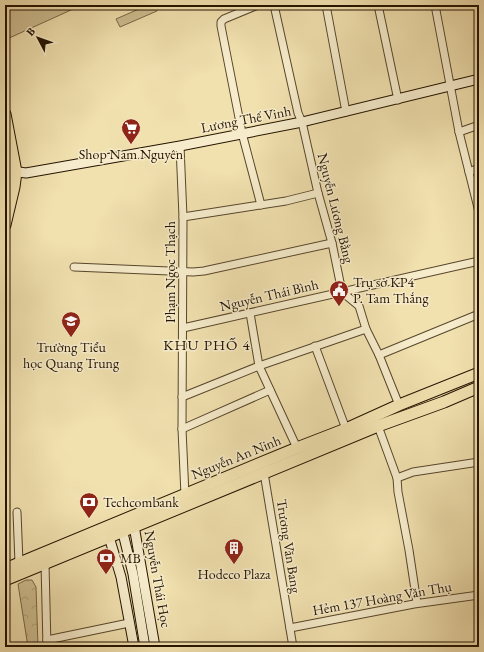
<svg xmlns="http://www.w3.org/2000/svg" width="484" height="652" viewBox="0 0 484 652" font-family="'EB Garamond',serif">
<style>
.green{fill:#cebe91;stroke:#796848}
.park{fill:url(#park-crowns);stroke:#796848}
.lines{fill:none;stroke-linecap:round;stroke-linejoin:round}
.street-casing{stroke:#57462c;stroke-width:9}
.secondary-casing{stroke:#241300;stroke-width:11}
.primary-casing{stroke:#241300;stroke-width:13}
.street{stroke:#f6eccb;stroke-width:7}
.secondary{stroke:#f6eccb;stroke-width:9}
.primary{stroke:#f1e1af;stroke-width:11}
.labels{text-anchor:middle;stroke-width:3;stroke-linejoin:round;paint-order:stroke}
.street-label{font-size:14px;fill:#241300;stroke:#f6eccb}
.poi-label{font-size:14px;fill:#241300;stroke:#f6eccb}
.neighbourhood-label{font-size:15px;letter-spacing:1px;fill:#241300;stroke:#f6eccb}
</style>
<defs>
<pattern id="park-crowns" width="20" height="18" patternUnits="userSpaceOnUse"><rect width="20" height="18" fill="#cebe91"/><path d="M2 6a3 3 0 1 1 6 0M12 15a3 3 0 1 1 6 0" fill="none" stroke="#b1a27b"/></pattern>
</defs>
<rect width="100%" height="100%" fill="#f1e1af"/>
<filter id="stains"><feTurbulence type="fractalNoise" baseFrequency=".005" numOctaves="4"/><feColorMatrix values="0 0 0 0 .2 0 0 0 0 .09 0 0 0 0 .02 0 0 0 .5 -.17"/></filter>
<radialGradient id="worn" r=".72"><stop offset=".6" stop-color="#630" stop-opacity="0"/><stop offset="1" stop-color="#630" stop-opacity=".3"/></radialGradient>
<g class="green">
<path d="M5,5h77l-75,34 -2,-9z"/>
<path d="M148,5h7l2,6 -37,16 -4,-8z"/>
</g>
<path class="park" d="M26,580h6l4,7 2,60h-10l-10,-63z"/>
<g class="lines">
<defs>
<g id="street">
<path d="M258,5l-34,14 -3,3v4l21,107 19,72"/>
<path d="M274,5l24,108 4,9 16,71 14,50 10,49 17,14 7,23 13,26 20,50"/>
<path d="M326,5l20,107"/>
<path d="M378,5l20,95"/>
<path d="M435,5l24,127 20,80"/>
<path d="M459,132l20,-7"/>
<path d="M180,146l3,71 -1,212 3,66"/>
<path d="M469,172l10,-4"/>
<path d="M183,217l103,-16 32,-8"/>
<path d="M74,267l119,5 11,-1 128,-28"/>
<path d="M250,313l9,53 38,82"/>
<path d="M183,328l296,-67"/>
<path d="M315,346l31,83"/>
<path d="M379,355l100,-41"/>
<path d="M182,397l77,-31 107,-37"/>
<path d="M378,426l19,52 1,14 11,58 8,53"/>
<path d="M182,429l88,-39"/>
<path d="M264,473l29,174"/>
<path d="M397,478l16,-6 66,-10"/>
<path d="M17,512l2,51"/>
<path d="M45,564l2,83"/>
<path d="M290,628l124,-24 65,-9"/>
<path d="M47,640l82,-17"/>
</g>
<g id="secondary">
<path d="M5,170l21,3 154,-27 122,-24 177,-43"/>
<path d="M133,520l22,127"/>
<path d="M121,525l12,49 12,73"/>
<path d="M107,530l14,47 13,70"/>
</g>
<g id="primary">
<path d="M5,114l11,58 -2,15 -9,38"/>
<path d="M5,569l292,-121 49,-19 53,-24 80,-32"/>
<path d="M5,580l373,-154 66,-24 35,-15"/>
</g>
</defs>
<use href="#street" class="street-casing"/>
<use href="#secondary" class="secondary-casing"/>
<use href="#primary" class="primary-casing"/>
<use href="#street" class="street"/>
<use href="#secondary" class="secondary"/>
<use href="#primary" class="primary"/>
</g>
<defs>
<symbol id="supermarket-pin" viewBox="-11 -11 22 30"><path d="M0 17L-7.5 6A9.5 9.5 0 1 1 7.5 6Z" fill="#8f2418" stroke="#f6eccb"/><path d="M-6-5.5h2.5l.6 2H6L4.5 2H-2.5L-4.4-4H-6ZM-1.5 3.2a1.3 1.3 0 1 0 .1 0ZM3 3.2a1.3 1.3 0 1 0 .1 0Z" fill="#fff"/></symbol>
<symbol id="civic-pin" viewBox="-11 -11 22 30"><path d="M0 17L-7.5 6A9.5 9.5 0 1 1 7.5 6Z" fill="#8f2418" stroke="#f6eccb"/><path d="M-.6-6.5H3V-4.5H.6V-3L4-1V1h2V6H-6V1h2V-1L-.6-3ZM-1.2 2.5V6h2.4V2.5Z" fill="#fff"/></symbol>
<symbol id="school-pin" viewBox="-11 -11 22 30"><path d="M0 17L-7.5 6A9.5 9.5 0 1 1 7.5 6Z" fill="#8f2418" stroke="#f6eccb"/><path d="M0-5L7-2L0 1L-7-2ZM-4 1L0 2.5L4 1V4Q0 6-4 4Z" fill="#fff"/></symbol>
<symbol id="bank-pin" viewBox="-11 -11 22 30"><path d="M0 17L-7.5 6A9.5 9.5 0 1 1 7.5 6Z" fill="#8f2418" stroke="#f6eccb"/><path d="M-6-4H6V4H-6ZM0-2.3a2.3 2.3 0 1 0 0 4.6a2.3 2.3 0 1 0 0-4.6Z" fill="#fff"/></symbol>
<symbol id="building-pin" viewBox="-11 -11 22 30"><path d="M0 17L-7.5 6A9.5 9.5 0 1 1 7.5 6Z" fill="#8f2418" stroke="#f6eccb"/><path d="M-4-6H4V6H1V3H-1V6H-4ZM-2.5-4.3h1.7v1.8h-1.7ZM.8-4.3h1.7v1.8H.8ZM-2.5-1h1.7V.8h-1.7ZM.8-1h1.7V.8H.8Z" fill="#fff"/></symbol>
</defs>
<g fill-rule="evenodd">
<use href="#supermarket-pin" x="120" y="117" width="22" height="30"/>
<use href="#civic-pin" x="328" y="279" width="22" height="30"/>
<use href="#school-pin" x="60" y="310" width="22" height="30"/>
<use href="#bank-pin" x="78" y="491" width="22" height="30"/>
<use href="#building-pin" x="223" y="537" width="22" height="30"/>
<use href="#bank-pin" x="95" y="547" width="22" height="30"/>
</g>
<g class="labels">
<g class="street-label">
<text transform="translate(246 119) rotate(-11)" y="5">Lương Thế Vinh</text>
<text transform="translate(336 208) rotate(76)" y="5">Nguyễn Lương Bằng</text>
<text transform="translate(170 272) rotate(-90)" y="5">Phạm Ngọc Thạch</text>
<text transform="translate(269 295) rotate(-13)" y="5">Nguyễn Thái Bình</text>
<text transform="translate(236 457) rotate(-22)" y="5">Nguyễn An Ninh</text>
<text transform="translate(289 546) rotate(81)" y="5">Trương Văn Bang</text>
<text transform="translate(158 579) rotate(80)" y="5">Nguyễn Thái Học</text>
<text transform="translate(382 598) rotate(-10)" y="5">Hẻm 137 Hoàng Văn Thụ</text>
</g>
<g class="poi-label">
<text x="131" y="159">Shop Nam Nguyên</text>
<text x="353" y="287" text-anchor="start">Trụ sở KP4<tspan x="353" dy="16">P. Tam Thắng</tspan></text>
<text x="71" y="352">Trường Tiểu<tspan x="71" dy="16">học Quang Trung</tspan></text>
<text x="103" y="507" text-anchor="start">Techcombank</text>
<text x="120" y="563" text-anchor="start">MB</text>
<text x="234" y="579">Hodeco Plaza</text>
</g>
<g class="neighbourhood-label">
<text x="207" y="350">KHU PHỐ 4</text>
</g>
</g>
<rect width="484" height="652" fill="none" stroke="#f1e1af" stroke-width="20"/>
<rect x="6" y="6" width="472" height="640" fill="none" stroke="#241300" stroke-width="2"/>
<rect x="10" y="10" width="464" height="632" fill="none" stroke="#241300"/>
<g transform="translate(38 38) rotate(311)" stroke="#f6eccb" stroke-width="3" paint-order="stroke">
<path d="M0-3L7 15L0 10L-7 15Z" fill="#241300"/>
<text y="-6" font-size="11" font-weight="bold" text-anchor="middle" fill="#241300">B</text>
</g>
<rect width="100%" height="100%" filter="url(#stains)"/>
<rect width="100%" height="100%" fill="url(#worn)"/>
</svg>
